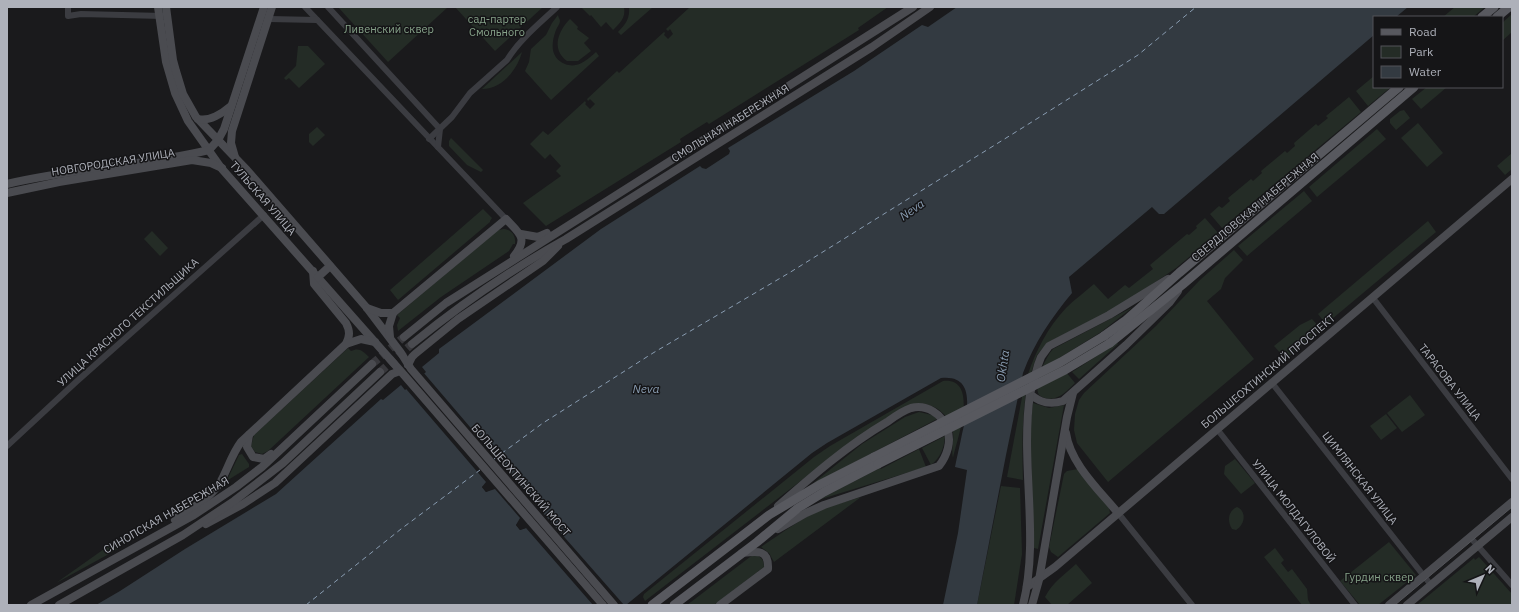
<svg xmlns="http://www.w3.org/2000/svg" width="1519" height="612" viewBox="0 0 1519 612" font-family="'IBM Plex Sans',sans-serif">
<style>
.green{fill:#242c26}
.water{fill:#333a41;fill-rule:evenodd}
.pier{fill:#1a1a1c}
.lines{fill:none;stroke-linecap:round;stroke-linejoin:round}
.ferry{stroke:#899cb1;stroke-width:1;stroke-dasharray:5 4;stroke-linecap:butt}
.secondary-tunnel{stroke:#38383c;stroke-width:8;stroke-dasharray:8 4;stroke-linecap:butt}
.street{stroke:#3b3c41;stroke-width:6}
.secondary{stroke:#4a4b50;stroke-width:8}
.primary{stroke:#58595f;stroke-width:9}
.tram{stroke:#535459;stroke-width:1}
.primary-bridge{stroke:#58595f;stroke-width:9}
.labels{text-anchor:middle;stroke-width:3;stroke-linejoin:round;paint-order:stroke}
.park-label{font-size:11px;fill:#87a38a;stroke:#151517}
.street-label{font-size:11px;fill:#aeb1ba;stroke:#151517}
.water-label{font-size:12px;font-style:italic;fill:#899cb1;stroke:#151517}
</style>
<rect width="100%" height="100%" fill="#1a1a1c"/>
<g class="green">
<path d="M338,7h110l-60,55z"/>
<path d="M455,7h88l-48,44z"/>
<path d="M583,7h41c2,11 -4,16 -11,23l-7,-8 -5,5 -10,-12 -1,1 -8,-8z"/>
<path d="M629,7h24l-32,28 -3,-3c8,-8 12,-14 11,-25z"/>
<path d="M690,7h198l-30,21 1,2 -150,94 -2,-2 -24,15 -3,2 1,3 -135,84 -23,-23 38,-27 -5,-5 5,-5 -11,-12 -5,5 -15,-15 13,-13 5,4 37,-34 1,2 -1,1 5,5 5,-5 -5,-5 -2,2 -1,-2 30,-28 2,2 45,-41 1,1 -1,2 4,4 5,-5 -3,-5 -2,2 -2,-2z"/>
<path d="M1455,7h30l-12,10h-30z"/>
<path d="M1512,14v18l-10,9v-18z"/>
<path d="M558,15c0,2 2,4 2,6 0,3 -3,6 -4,9 -5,13 -6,28 9,34 13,5 22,-4 31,-12l3,4 -48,44 -26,-29 4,-9 2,-13 15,-14 6,-12z"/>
<path d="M570,19l8,8 -1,2 12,9 -5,5 7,8 -13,10h-11c-16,-12 -9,-30 3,-42z"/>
<path d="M298,46h10l17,18 -26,24 -10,-10 -3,2 -2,-2 12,-12z"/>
<path d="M522,52c-5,18 -20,37 -40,37z"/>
<path d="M1374,76v11h17l-23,19 -12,-15z"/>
<path d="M1427,87h20l-26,22 -9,-10z"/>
<path d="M1349,97l12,15 -139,116 -12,-14 9,-8 3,2 8,-7 -2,-3 23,-19 2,2 9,-8 -1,-2 24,-20 2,2 8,-7 -1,-3 22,-19 2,2 10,-8 -2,-2z"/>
<path d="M1404,110l6,8 -14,12 -6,-7v-4l10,-8z"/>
<path d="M1418,123l25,30 -16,14 -26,-29z"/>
<path d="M317,127l8,8 -12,11 -4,-4v-8z"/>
<path d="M1377,129l9,10 -69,58 -8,-10z"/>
<path d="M451,138l32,32 -2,2 -14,-7 -18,-19v-5z"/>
<path d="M1512,153v16l-7,6 -8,-9z"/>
<path d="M1304,191l8,10 -65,55 -9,-10z"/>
<path d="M483,209l9,9 -2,3v1l-92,78 -8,-10z"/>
<path d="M1205,218l13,15 -42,35 -41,28 -27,16 -61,31 -10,12 -7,21 -3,1c8,-25 21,-50 39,-69 9,-9 19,-16 28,-24l14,15 17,-14 4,3 24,-19 -3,-4 37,-31 2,1 8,-7 -1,-2z"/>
<path d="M1428,221l8,11 -110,92 -8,-10z"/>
<path d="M504,229c8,1 12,7 11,15h-2l-4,7 -68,46 -43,34 -1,-6 3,-7 -3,-3 101,-85z"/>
<path d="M152,231l16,17 -8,8 -16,-17z"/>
<path d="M1234,250l9,10 -18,18 -4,11 -14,12 47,58 -146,123 -31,-39 -3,-13 1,-16 4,-14 5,-7 72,-67 44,-46z"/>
<path d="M1133,307l-32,25 -45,28 19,23c-10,10 -21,22 -36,12 -6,-11 6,-37 14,-46z"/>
<path d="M1312,319l9,10 -35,30 -12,-13 26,-21z"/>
<path d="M1117,343l1,1 -39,35 -7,-7z"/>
<path d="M348,348l3,3c8,-4 12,0 18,6l-101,94 -6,3 -7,-2 -4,-6 3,-11z"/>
<path d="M943,381c37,-4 14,59 10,77 -2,-8 1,-16 0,-25 -2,-20 -24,-34 -43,-28l-90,61 -175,135 -2,-4 1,-3 170,-137 16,-11z"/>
<path d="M1026,391c-4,30 -4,59 -3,89l-16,-3 16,-85z"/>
<path d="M1410,395l15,20 -23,17 -15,-19z"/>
<path d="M1033,403l16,5 15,-3 -26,144 -4,-1 -4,-119z"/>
<path d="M919,412l13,3 5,4 -126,66 51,-41 43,-27z"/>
<path d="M1386,414l11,14 -16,12 -11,-14z"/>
<path d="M945,436c-1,12 -4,21 -14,29l-9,-17z"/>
<path d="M919,449l7,18 -108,33 62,-32 1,1z"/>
<path d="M242,454l7,10v3l-21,13v-2l11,-23z"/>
<path d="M1235,459l20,24 -14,11 -17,-20 1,-8z"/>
<path d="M1078,469l31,39 1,5 -52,44 -7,-5 -2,-5 15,-73 3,-3z"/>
<path d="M1001,486l19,2 2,66 -8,51h-37z"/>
<path d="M861,497l-87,65 -5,-9 -8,-6c21,-14 40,-29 64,-39 11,-4 24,-7 36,-11z"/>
<path d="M1237,507c10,4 8,18 -1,23l-4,-1c-5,-8 -4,-18 5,-22z"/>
<path d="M114,542l4,7 -62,34z"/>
<path d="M1389,542l27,33 -38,30h-18l-20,-24z"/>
<path d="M1275,548l9,12 -3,3 7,9 4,-3 15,20 1,11 3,5h-9l-38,-48z"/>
<path d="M754,555c7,1 10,5 10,12l-50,38h-27l63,-48z"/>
<path d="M1479,557l33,37v11h-95l57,-47 1,2z"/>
<path d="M1076,564l16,19 -25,22h-15l-7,-8c7,-14 20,-23 31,-33z"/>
</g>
<path class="water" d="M957,7h451l-12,10h-22v18l-210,179h-5l-7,-7 -83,70 3,16c-20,24 -38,50 -49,80l-17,82 -29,150h-34l15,-72 9,-63 -12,-3c2,-11 5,-22 7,-33 5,-21 15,-60 -21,-56l-114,65 -15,10 -186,152h-530l24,-14 65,-42 91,-55 105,-95 2,1 18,-15 4,5 21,-18 -4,-5 17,-14v-4l162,-120 99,-63 2,2 4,1 23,-15 1,-3 -2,-3 126,-77 68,-46 6,2zM509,467v6l-15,15 -8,4 -4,-5zM543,507l2,4 -19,17 -6,2 -4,-5 5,-6z"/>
<path class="pier" d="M423,372l82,96 4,-1 3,3 -2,4 29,33 4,-1 2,5 -1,3 80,91h-31l-67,-77 -6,2 -4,-5 4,-7 -25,-29 -9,3 -4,-5 4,-5 -85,-99 4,4z"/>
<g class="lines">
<g class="ferry">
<path d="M494,459l49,-36 110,-70 136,-80 238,-148 111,-70 58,-48"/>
<path d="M306,605l95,-76 79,-59"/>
</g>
<g class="secondary-tunnel">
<path d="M372,364l32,-27"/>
<path d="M380,372l32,-28"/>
</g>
<g class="street">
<path d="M68,7v9l13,-2 82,2"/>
<path d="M305,7l201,212"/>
<path d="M328,7l112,122 -2,18"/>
<path d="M269,19l48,1"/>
<path d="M429,139l23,-22 18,-24 37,-33c12,-20 33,-37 50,-53"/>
<path d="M1373,298l139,181"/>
<path d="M1272,383l159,202"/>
<path d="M1217,429l138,176"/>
<path d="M7,446l69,-64 188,-167"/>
<path d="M1118,513l74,92"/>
<path d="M1470,537l42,48"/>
</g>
<g class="secondary">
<path d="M158,7l8,55 9,31 13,28 34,48 182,206 199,230"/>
<path d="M166,7l7,53 3,11 7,23 13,23 51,53 120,138 34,45 10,16 203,236"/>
<path d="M198,119c11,3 25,-6 33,-13"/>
<path d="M209,150l9,-10 6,-11 40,-122"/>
<path d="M235,157l-4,-14 1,-12 40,-124"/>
<path d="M7,184c67,-16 136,-18 202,-34"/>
<path d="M7,193l52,-11 133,-22 19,3 11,5"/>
<path d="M521,234l17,3 9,-4"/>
<path d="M313,271l1,13 32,39c4,8 4,13 0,21"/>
<path d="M318,277l12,-11"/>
<path d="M1168,279l-59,36 -60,31 -8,11 -3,8 -8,29c10,9 20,11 33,7l63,-56 43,-42 9,-12"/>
<path d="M367,308l14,5h12"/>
<path d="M390,337l-1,-11 4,-13 113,-94c13,14 23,19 8,37"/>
<path d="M404,337l42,-34 467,-296"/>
<path d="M412,344c48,-39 100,-75 154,-105l306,-192 58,-40"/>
<path d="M408,365l4,-8 3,-3 43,-35 85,-58 15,-15"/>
<path d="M1066,433c4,30 33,57 52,80"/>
<path d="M249,435l-2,12 6,10 11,2 7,-5"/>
<path d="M175,520l3,-3c16,-10 33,-19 43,-36 7,-13 11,-27 20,-39l105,-98 15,-5 14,3"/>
<path d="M206,524l37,-20 32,-21 117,-109 8,-3"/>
<path d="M778,529l28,-16 18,-8 115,-39c8,-10 13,-25 8,-37 -5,-15 -20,-25 -36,-21 -9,3 -17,9 -24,14 -39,23 -75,54 -109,84"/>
<path d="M1027,587l28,-20 457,-388"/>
<path d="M31,605l163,-90 42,-28 26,-20 110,-103"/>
<path d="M59,605l124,-70 51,-34 49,-38 97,-91"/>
<path d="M720,605l48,-36c1,-20 -11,-18 -26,-16"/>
<path d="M1023,605c17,-68 -3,-141 7,-211"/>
<path d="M1032,605l7,-25 28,-163 6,-24"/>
<path d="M1389,605l123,-103"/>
<path d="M1407,605l105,-88"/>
</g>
<g class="primary">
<path d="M1482,17l12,-10"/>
<path d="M1497,17l12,-10"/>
<path d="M1104,336l21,-15 54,-48 220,-186"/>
<path d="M1110,343l72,-58 232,-198"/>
<path d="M652,605l117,-90 50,-30 55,-28"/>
<path d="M674,605l83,-63 41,-34 26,-16 54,-28"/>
</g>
<path class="tram" d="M1395,605l117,-98"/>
<g class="primary-bridge">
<path d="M874,457l187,-95 43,-26"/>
<path d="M878,464l187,-94 45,-27"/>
</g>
</g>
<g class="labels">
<g class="park-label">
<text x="497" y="23">сад-партер<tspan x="497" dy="13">Смольного</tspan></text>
<text x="389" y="33">Ливенский сквер</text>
<text x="1379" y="581">Гурдин сквер</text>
</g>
<g class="street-label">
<text transform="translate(730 123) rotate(-32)" y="4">СМОЛЬНАЯ НАБЕРЕЖНАЯ</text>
<text transform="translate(113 162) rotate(-9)" y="4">НОВГОРОДСКАЯ УЛИЦА</text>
<text transform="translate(263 198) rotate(49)" y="4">ТУЛЬСКАЯ УЛИЦА</text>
<text transform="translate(1255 207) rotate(-40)" y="4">СВЕРДЛОВСКАЯ НАБЕРЕЖНАЯ</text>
<text transform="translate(128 322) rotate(-42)" y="4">УЛИЦА КРАСНОГО ТЕКСТИЛЬЩИКА</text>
<text transform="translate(1268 371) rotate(-40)" y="4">БОЛЬШЕОХТИНСКИЙ ПРОСПЕКТ</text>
<text transform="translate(1450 382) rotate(52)" y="4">ТАРАСОВА УЛИЦА</text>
<text transform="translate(1360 478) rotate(52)" y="4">ЦИМЛЯНСКАЯ УЛИЦА</text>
<text transform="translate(521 480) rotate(49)" y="4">БОЛЬШЕОХТИНСКИЙ МОСТ</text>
<text transform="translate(1294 511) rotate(52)" y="4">УЛИЦА МОЛДАГУЛОВОЙ</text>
<text transform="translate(166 515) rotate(-30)" y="4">СИНОПСКАЯ НАБЕРЕЖНАЯ</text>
</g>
<g class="water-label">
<text transform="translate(912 210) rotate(-35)" y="4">Neva</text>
<text transform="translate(1003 366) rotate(-81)" y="4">Okhta</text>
<text x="646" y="393">Neva</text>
</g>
</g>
<rect width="1519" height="612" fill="none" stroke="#aeb1ba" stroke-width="16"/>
<rect x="1373" y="16" width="130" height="72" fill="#151517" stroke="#525358"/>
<rect x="1381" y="29" width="20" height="6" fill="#58595f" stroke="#525358"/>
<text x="1409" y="36" font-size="12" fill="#aeb1ba">Road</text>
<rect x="1381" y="46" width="20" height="12" fill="#242c26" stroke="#525358"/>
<text x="1409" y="56" font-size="12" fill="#aeb1ba">Park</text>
<rect x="1381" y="66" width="20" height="12" fill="#333a41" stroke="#525358"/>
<text x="1409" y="76" font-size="12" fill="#aeb1ba">Water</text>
<g transform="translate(1483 576) rotate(46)" stroke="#151517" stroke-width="3" paint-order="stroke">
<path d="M0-3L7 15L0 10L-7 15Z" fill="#aeb1ba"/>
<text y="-6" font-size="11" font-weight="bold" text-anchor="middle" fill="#aeb1ba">N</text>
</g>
</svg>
